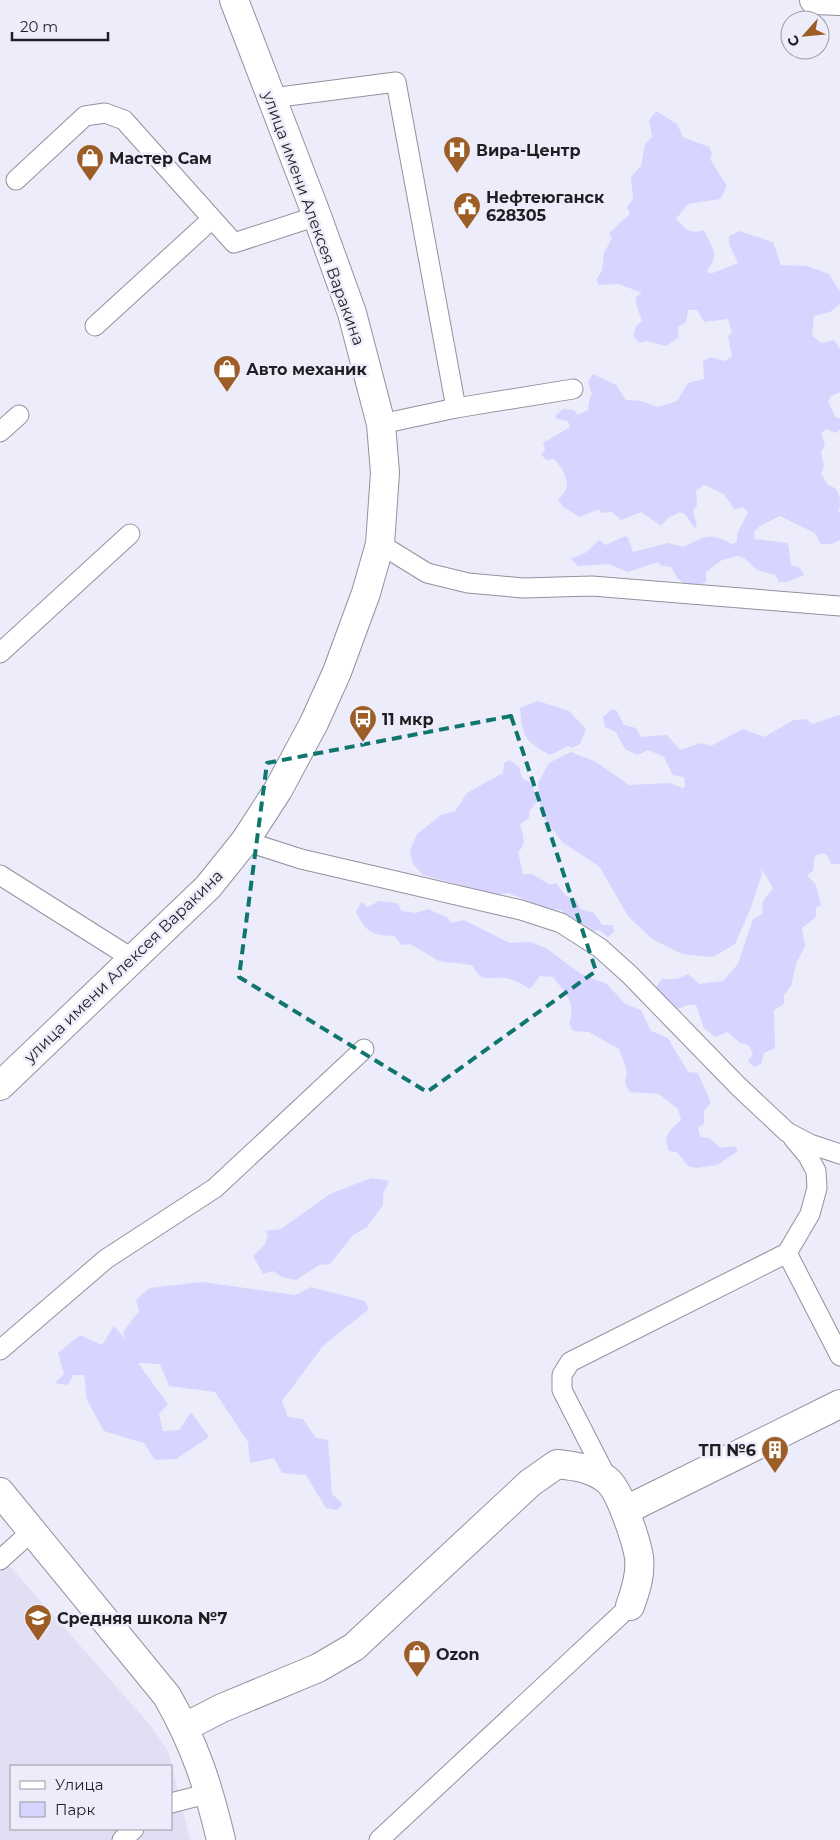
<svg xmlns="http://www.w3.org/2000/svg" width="840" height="1840" viewBox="0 0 840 1840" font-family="Montserrat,sans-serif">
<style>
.built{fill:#e0dff4;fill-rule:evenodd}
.green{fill:#d7d4ff}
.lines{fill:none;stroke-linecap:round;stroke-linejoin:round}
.lane-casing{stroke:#92919e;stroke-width:21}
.street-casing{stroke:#92919e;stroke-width:30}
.lane{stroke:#fff;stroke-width:19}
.street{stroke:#fff;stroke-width:28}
.marked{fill:none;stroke:#0f766e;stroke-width:4;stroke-dasharray:10 6;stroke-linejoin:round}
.labels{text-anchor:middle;stroke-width:5;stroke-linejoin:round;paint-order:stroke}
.poi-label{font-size:16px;font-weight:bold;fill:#1e1e23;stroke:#edecfb;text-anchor:start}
.street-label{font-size:16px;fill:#1e1e23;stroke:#edecfb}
</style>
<rect width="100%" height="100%" fill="#edecfb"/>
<path class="built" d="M0,1555l151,171 17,25 22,89h-190zM11,1766h160v63h-160z"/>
<g class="green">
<path d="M656,111l21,13 6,13 26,10 3,7 -2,5 17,27 -7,13 -32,5 -12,15c10,10 13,16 28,11 7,16 17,25 3,40l3,4 28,-11 -9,-19v-8l10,-5 34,11 8,23 26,1 22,8 11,18v12l-10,8 -16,4 -2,20 10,7 12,-3 6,9v43l-9,4 -3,6 8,16h4v11l-4,4 -10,-4 -5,4 4,12 -4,7 3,14 -3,8 7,11c12,4 12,10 12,23l-2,2 2,4v26l-8,4h-11l-6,-11 -35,-17 -20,10 -6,6 1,7 33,4 3,22 9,3 4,7 -17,7h-8l-4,-7 -18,-5 -13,-12 -7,-2 -15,4 -16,12v10l-14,7 -14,-10 -7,-12 -10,-1 -3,-4 -30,10 -19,-8 -31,2 -7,-7 16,-7 12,-12 7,5 19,-9 3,2 5,14 35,-9 15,4c21,-9 26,-16 48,-3l6,-2v-8l11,-22 -5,-5 -9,2 -10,-15 -20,-9 -8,6 1,14 -4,6 4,15 -3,2 -8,-13 -6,-3 -12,6 -7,8 -20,-14 -20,8 -9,-8 -10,1 -3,-4 -19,8 -17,-10 -5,-8c2,-2 7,-6 8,-10 4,-10 -6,-24 -12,-30l-7,1 -6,-5 4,-5 -2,-7 27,-16 -2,-6 -11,-2 -2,-3 8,-7 11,1 4,5 10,-5 2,-13 2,-2 -4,-13 5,-8 23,11 10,15 15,1 17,6 19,-6 11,-18 16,-4 -1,-18 8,-4 13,4 8,-4 -4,-21 4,-3 -4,-14 -24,3 -7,-12h-9l-2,12 -8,5 1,10 -13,9 -20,-5 -7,2 -6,-7 4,-11 5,-4 -6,-17v-7l6,-4 -23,-9 -20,1 -3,-5 6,-9 2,-18 8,-15 -3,-5 21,-19 -3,-7 6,-8 -2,-22 10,-11 4,-22 7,-7 -3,-16z"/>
<path d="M538,701l31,10 17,18 -6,15 -8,4 -4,-2 -18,9c-25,-14 -28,-18 -30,-47z"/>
<path d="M612,709l5,2 7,14 12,3 5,9 26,-2 13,15 21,-7 10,3 32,-17 21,8 30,-17 12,-1 6,5 28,-9v149h-9l-4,-9 -5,-2 -7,3 -2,15 -6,4 9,10 5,20 -5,3v9l-14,11 3,18 -9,18 -5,22 -7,9v9l-10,6 1,38 -11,5 -3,11 -7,3 -6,-6 5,-7 -5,-9 -8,-2 -13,-11 -12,5 -11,-9 -8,-23h-9l-15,7 -18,-22 8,-11h15l11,-5 11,10 24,-3 15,-17 15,-45 9,-5 1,-13 10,-13 -12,-20 1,6 -12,36 -15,34 -22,13 -31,-3 -30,-15 -24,-23 -29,-50 -36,-23 -22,-29 -3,-31 11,-20 22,-11 25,10 33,23 40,-2 14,5 2,-2 -1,-9 -11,-2 -9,-18 -16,-7 -10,5 -13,-6 -9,-17 -11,-5 -2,-10z"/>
<path d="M510,760l9,7 3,11 9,5 7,17 -9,12v6l-9,6c3,11 7,20 -2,28l5,22h9l18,11 6,-2 10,13 10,4 4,9 14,4 8,12h10l3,6 -7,6 -9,-7 -19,3 -10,-7 -8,-16 -16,-2 -38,-15 -27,4 -20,-12 -38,-10 -10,-11 -3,-14 7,-16 24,-19 14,-4 12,-18 36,-20 1,-10z"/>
<path d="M379,901l18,2 5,8 14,2 12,-4 20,9 3,5 13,-3 46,23 20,-1 16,6 35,26 26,10 18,20 16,6 10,21 17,7 20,34 10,1 13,30 -7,7v14l-6,3 2,10 9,1 12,10 14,-2 3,5 -21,14 -20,3 -9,-2 -11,-14 -8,-1c-7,-16 1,-21 12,-31l-3,-11 -19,-15 -29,-2 -5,-9 2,-12 -8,-22 -30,-17 -16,-1 -4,-8c8,-20 -4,-30 -16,-46l-13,-1 -10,13c-7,-4 -17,-10 -25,-11 -18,-2 -22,7 -33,-13l-33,-4 -29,-17 -9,1 -6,-9c-24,-1 -28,-3 -39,-24l5,-10 7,5z"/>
<path d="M371,1178l18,3 -6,13v11l-16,22 -14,8 -23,29 -11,1 -23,15 -14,-3 -9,-6 -10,3 -10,-18 12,-12 3,-10 -3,-3 16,-2 49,-35z"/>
<path d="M202,1282l93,13 16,-8 54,14 4,8 -46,37 -41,55 6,16 15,2 13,19 12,2 4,54 11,10 -6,6 -11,-2 -20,-33 -24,-2 -8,-15 -24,5 -2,-21 -33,-50 -46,-6 -9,-22 -22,-1 30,41 -9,10 4,17 16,-1 12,-18 18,25 -33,22 -21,1 -11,-17 -40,-12 -17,-31 -3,-25h-11l-5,10 -13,-2 9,-9 -6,-21 22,-18 22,10 12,-19 12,14 -3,-8 16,-21 -3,-11 13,-12z"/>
</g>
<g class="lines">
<defs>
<g id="lane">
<path d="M272,98l124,-16 60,326 -75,16"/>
<path d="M16,180l69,-64 20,-3 19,7 110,123 83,-27"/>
<path d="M95,326l117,-107"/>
<path d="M456,408l117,-19"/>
<path d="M0,432l19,-17"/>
<path d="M380,544l47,29 41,10 55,5 69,-2 248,20"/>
<path d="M0,653l130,-119"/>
<path d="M245,841l56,18 220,51 40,13 39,25 30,27 108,111 49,46 23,12 30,10"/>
<path d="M0,875l133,84"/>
<path d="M787,1253l53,103"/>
<path d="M0,1350l106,-91 109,-71 149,-139"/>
<path d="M608,1480l-46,-90v-15l8,-13 217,-109 23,-39 7,-26 -1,-17 -8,-15 -15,-18"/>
<path d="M0,1560l32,-29"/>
<path d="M171,1803l39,-10"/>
<path d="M122,1840l12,-11"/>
<path d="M379,1840l251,-234"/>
</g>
<g id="street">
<path d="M814,0l26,1"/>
<path d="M0,1086l208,-199 37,-46 33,-51 36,-67 23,-51 29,-79 14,-49 5,-71 -4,-49 -29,-111 -35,-97 -83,-216"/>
<path d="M0,1492l167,204c28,49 41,89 54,144"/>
<path d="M626,1510l214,-106"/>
<path d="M185,1727l37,-19 96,-40 36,-21 176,-164 27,-19c18,2 35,4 50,16 13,10 29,60 32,77 2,17 -3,33 -9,49"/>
</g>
</defs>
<use href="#lane" class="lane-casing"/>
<use href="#street" class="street-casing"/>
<use href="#lane" class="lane"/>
<use href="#street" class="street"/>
</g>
<path class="marked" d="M511,716l85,255 -169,121 -188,-115 28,-214z"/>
<defs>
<symbol id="hospital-pin" viewBox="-11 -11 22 30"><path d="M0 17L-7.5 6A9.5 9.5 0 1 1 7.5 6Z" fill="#9d5d26" stroke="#edecfb"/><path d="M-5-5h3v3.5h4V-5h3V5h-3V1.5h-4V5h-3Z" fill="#fff"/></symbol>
<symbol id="shop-pin" viewBox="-11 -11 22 30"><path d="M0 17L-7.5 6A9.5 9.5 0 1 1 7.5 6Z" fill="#9d5d26" stroke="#edecfb"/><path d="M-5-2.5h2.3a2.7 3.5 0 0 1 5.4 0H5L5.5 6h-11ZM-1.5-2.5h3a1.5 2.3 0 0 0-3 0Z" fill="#fff"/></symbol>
<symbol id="civic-pin" viewBox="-11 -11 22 30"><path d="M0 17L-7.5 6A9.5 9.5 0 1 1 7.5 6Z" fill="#9d5d26" stroke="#edecfb"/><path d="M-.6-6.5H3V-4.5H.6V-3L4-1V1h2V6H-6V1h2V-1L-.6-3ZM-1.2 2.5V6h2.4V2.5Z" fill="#fff"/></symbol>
<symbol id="bus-pin" viewBox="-11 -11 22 30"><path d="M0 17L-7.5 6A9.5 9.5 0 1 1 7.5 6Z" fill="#9d5d26" stroke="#edecfb"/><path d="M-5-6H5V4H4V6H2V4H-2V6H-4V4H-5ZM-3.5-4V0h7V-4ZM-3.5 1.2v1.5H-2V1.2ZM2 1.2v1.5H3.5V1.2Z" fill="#fff"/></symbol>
<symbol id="building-pin" viewBox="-11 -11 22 30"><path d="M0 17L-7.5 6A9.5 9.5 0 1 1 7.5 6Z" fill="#9d5d26" stroke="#edecfb"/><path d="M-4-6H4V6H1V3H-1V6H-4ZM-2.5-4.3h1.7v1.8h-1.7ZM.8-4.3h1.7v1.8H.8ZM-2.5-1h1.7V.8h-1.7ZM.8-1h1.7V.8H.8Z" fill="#fff"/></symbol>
<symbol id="school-pin" viewBox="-11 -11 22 30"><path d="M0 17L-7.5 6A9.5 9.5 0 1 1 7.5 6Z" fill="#9d5d26" stroke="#edecfb"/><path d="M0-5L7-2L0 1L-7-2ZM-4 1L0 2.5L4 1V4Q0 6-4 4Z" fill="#fff"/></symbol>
</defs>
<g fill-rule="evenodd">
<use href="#hospital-pin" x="441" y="134" width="32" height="43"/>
<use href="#shop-pin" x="74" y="142" width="32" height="43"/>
<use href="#civic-pin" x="451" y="190" width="32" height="43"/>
<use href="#shop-pin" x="211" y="353" width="32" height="43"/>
<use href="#bus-pin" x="347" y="703" width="32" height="43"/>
<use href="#building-pin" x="759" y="1434" width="32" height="43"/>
<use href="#school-pin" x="22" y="1602" width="32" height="43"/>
<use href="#shop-pin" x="401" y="1638" width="32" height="43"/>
</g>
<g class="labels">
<g class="poi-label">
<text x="476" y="156">Вира-Центр</text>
<text x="109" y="164">Мастер Сам</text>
<text x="486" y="203">Нефтеюганск<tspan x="486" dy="18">628305</tspan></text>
<text x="246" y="375">Авто механик</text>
<text x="382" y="725">11 мкр</text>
<text x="756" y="1456" text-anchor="end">ТП №6</text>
<text x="57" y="1624">Средняя школа №7</text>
<text x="436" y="1660">Ozon</text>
</g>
<g class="street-label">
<text transform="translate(314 218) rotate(70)" y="6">улица имени Алексея Варакина</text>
<text transform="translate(123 966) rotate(-44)" y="6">улица имени Алексея Варакина</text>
</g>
</g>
<rect x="10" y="1765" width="162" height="65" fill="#edecfb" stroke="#9a9aa5"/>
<rect x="20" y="1781" width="25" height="8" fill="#ffffff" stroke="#9a9aa5"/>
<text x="55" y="1790" font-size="15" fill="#1e1e23">Улица</text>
<rect x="20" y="1802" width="25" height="15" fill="#d7d4ff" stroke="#9a9aa5"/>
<text x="55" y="1815" font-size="15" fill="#1e1e23">Парк</text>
<g transform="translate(805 35) rotate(243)"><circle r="24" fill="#edecfb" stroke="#9a9aa5"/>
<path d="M0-4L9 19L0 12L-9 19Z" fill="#9d5d26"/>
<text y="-8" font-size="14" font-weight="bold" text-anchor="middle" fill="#1e1e23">С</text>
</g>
<path d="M12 32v8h96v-8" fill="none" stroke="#1e1e23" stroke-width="2.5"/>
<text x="20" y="32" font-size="15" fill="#1e1e23" stroke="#edecfb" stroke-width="4" paint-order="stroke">20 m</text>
</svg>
